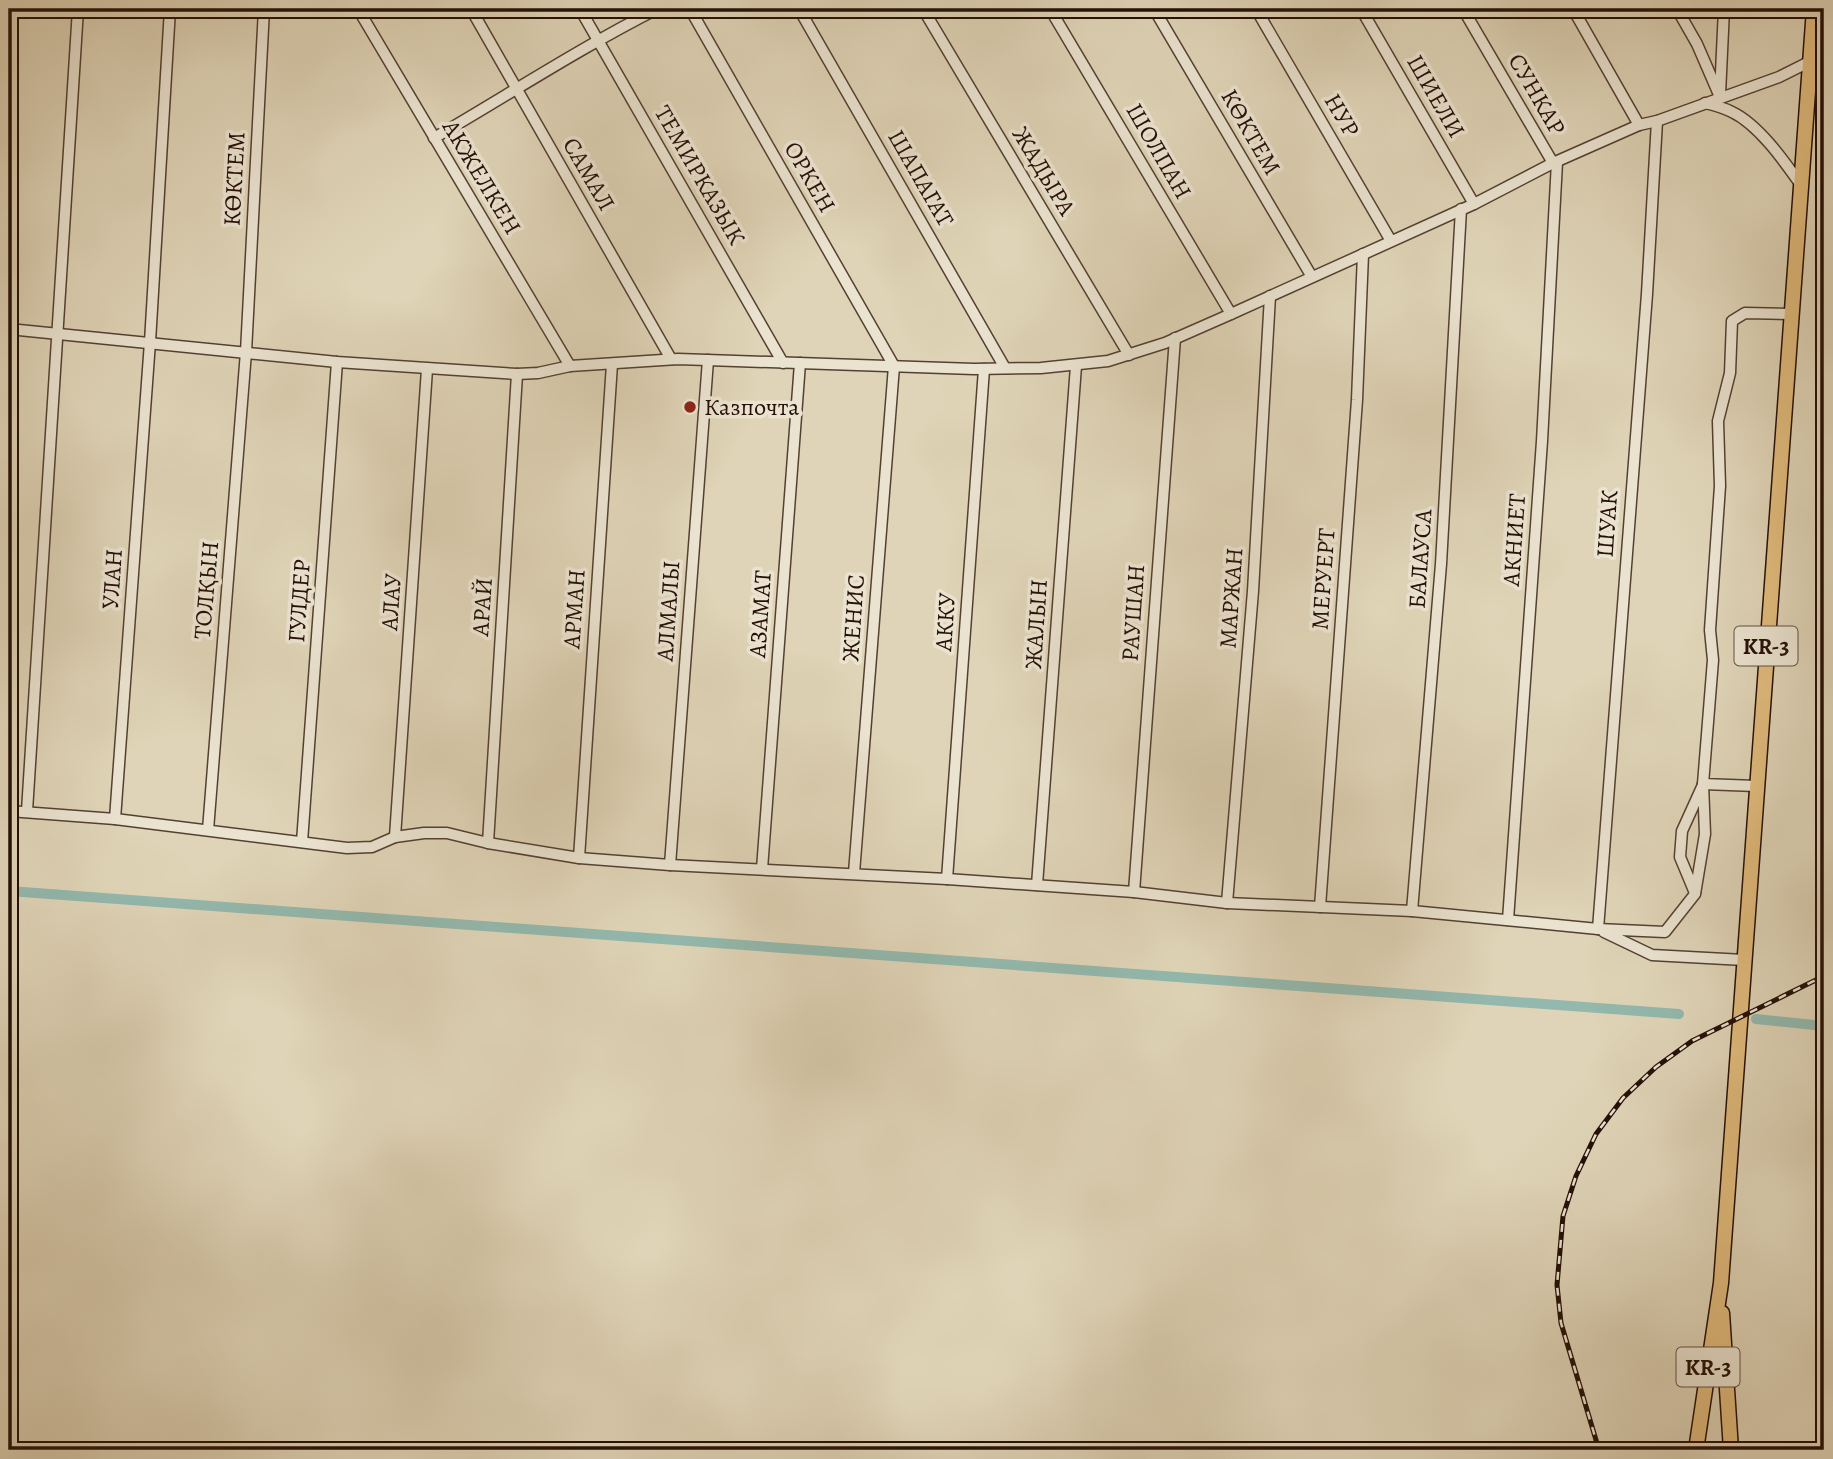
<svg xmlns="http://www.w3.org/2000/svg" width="1833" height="1459" viewBox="0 0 1833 1459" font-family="Alegreya,serif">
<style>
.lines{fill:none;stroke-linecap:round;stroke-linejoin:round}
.canal{stroke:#93b8ad;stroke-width:10}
.minor-casing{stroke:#544032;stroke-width:13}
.major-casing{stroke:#250f06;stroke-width:17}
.minor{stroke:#eae3d0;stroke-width:10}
.major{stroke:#e0ba7c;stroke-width:14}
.rail-casing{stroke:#250f06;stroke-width:5}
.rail{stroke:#eae3d0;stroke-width:2.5;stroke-dasharray:8;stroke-linecap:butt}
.poi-dot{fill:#8f2418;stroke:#eae3d0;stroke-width:2.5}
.labels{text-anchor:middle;stroke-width:7;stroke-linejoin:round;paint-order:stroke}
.shield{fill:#eae3d0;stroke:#604f43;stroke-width:2}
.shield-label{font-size:23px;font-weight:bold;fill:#250f06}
.street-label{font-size:24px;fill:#250f06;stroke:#eae3d0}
.poi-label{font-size:24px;fill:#250f06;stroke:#eae3d0;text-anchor:start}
</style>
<rect width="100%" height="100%" fill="#dfd4b7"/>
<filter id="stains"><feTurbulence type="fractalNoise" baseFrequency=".00286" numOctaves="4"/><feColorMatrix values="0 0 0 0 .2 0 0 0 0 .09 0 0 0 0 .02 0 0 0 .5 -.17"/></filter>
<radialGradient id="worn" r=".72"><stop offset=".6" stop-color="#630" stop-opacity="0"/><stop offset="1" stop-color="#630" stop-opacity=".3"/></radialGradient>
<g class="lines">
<g class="canal">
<path d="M9,891l1670,123"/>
<path d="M1756,1019l68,7"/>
</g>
<defs>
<g id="minor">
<path d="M358,9l212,357"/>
<path d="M471,9l200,350"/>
<path d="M580,9l203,354"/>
<path d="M690,9l204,357 -40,507"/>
<path d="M799,9l206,359"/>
<path d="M923,9l206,346"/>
<path d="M1050,9l181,305"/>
<path d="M1154,9l158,268"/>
<path d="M1256,9l135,232"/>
<path d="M1361,9l113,195"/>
<path d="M1463,9l90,154"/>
<path d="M1573,9l66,116"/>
<path d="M1677,9l20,35 23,53"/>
<path d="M1720,94l4,-85"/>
<path d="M1705,103c9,2 19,5 27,9 27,13 52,49 69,73"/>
<path d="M434,138c74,-43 146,-90 223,-129"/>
<path d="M9,329l328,33 180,12 21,-1 32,-7 108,-7 296,10 67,-1 67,-7 57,-18 66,-29 243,-110 79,-41 86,-38 18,-4 122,-44 32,-16"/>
<path d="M1756,786l-53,-2 10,-124 -3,-30 10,-144 -2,-65 12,-48 2,-52 13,-8 45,1"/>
<path d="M9,811l106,8 232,29 25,-1 23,-10 29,-4h23l41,10 91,15 91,7 277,14 187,13 93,11 185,8 186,18 67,3 30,-38 10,-60 -2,-50"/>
<path d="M27,811l51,-802"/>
<path d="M115,819l35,-477 20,-333"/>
<path d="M208,830l38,-478 18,-343"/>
<path d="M395,837l32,-468"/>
<path d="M302,842l35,-480"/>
<path d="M488,843l29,-469"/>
<path d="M579,858l33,-494"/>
<path d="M670,865l38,-505"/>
<path d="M762,869l38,-506"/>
<path d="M947,879l37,-510"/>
<path d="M1037,885l39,-519"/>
<path d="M1134,892l41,-554"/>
<path d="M1695,893l-15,-36 2,-26 20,-44"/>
<path d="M1227,903l26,-312 17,-295"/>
<path d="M1320,907l37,-507 6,-146"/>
<path d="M1412,911l29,-347 20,-355"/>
<path d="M1508,920l34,-479 15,-279"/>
<path d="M1598,929l49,-635 10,-173"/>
<path d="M1604,932l48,23 92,5"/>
</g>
<g id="major">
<path d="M1722,1313l9,137"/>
<path d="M1696,1450l25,-167 93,-1274"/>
</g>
</defs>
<use href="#minor" class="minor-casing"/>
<use href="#major" class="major-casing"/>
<use href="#minor" class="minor"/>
<use href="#major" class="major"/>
<defs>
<path id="rail" d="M1599,1450l-38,-127 -4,-38 6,-69 13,-40 20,-42 27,-36 33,-31 36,-26 132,-65"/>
</defs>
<use href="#rail" class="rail-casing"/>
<use href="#rail" class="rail"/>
</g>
<circle class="poi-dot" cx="690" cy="407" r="7"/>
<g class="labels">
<g class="shield">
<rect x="1734.5" y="626.5" width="63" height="39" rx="5"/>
<rect x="1676.5" y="1347.5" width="63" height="39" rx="5"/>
</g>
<g class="shield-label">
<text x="1766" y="654">KR-3</text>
<text x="1708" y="1375">KR-3</text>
</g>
<g class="street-label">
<text transform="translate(1537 94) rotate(60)" y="8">СУНКАР</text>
<text transform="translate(1436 96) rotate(60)" y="8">ШИЕЛИ</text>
<text transform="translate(1342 115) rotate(60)" y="8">НУР</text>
<text transform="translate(1251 132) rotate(60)" y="8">КӨКТЕМ</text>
<text transform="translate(1159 151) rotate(60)" y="8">ШОЛПАН</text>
<text transform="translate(1044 171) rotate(59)" y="8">ЖАДЫРА</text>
<text transform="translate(589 174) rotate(60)" y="8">САМАЛ</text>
<text transform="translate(700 175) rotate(60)" y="8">ТЕМИРКАЗЫК</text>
<text transform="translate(482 177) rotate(59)" y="8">АКЖЕЛКЕН</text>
<text transform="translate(810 177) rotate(60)" y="8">ОРКЕН</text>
<text transform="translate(921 178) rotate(60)" y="8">ШАПАГАТ</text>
<text transform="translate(234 179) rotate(-87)" y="8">КӨКТЕМ</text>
<text transform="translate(1607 524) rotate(-86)" y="8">ШУАК</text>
<text transform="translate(1514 540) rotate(-86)" y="8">АКНИЕТ</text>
<text transform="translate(1420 559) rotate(-86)" y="8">БАЛАУСА</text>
<text transform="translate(112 579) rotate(-86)" y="8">УЛАН</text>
<text transform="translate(1323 579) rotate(-86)" y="8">МЕРУЕРТ</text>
<text transform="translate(206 590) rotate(-85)" y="8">ТОЛҚЫН</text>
<text transform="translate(1231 598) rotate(-86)" y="8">МАРЖАН</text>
<text transform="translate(299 601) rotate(-86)" y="8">ГУЛДЕР</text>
<text transform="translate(391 602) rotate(-86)" y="8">АЛАУ</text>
<text transform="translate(482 607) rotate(-86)" y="8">АРАЙ</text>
<text transform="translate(574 609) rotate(-86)" y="8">АРМАН</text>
<text transform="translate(668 611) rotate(-86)" y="8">АЛМАЛЫ</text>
<text transform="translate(1133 613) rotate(-86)" y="8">РАУШАН</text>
<text transform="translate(760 614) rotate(-86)" y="8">АЗАМАТ</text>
<text transform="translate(853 618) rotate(-86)" y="8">ЖЕНИС</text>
<text transform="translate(945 622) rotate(-86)" y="8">АККУ</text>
<text transform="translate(1036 624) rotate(-86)" y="8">ЖАЛЫН</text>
</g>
<g class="poi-label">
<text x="704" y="415">Казпочта</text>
</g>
</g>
<rect width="1833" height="1459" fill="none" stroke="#dfd4b7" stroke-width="35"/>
<rect x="10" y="10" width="1812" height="1438" fill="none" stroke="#250f06" stroke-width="3.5"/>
<rect x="18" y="18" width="1798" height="1424" fill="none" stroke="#250f06" stroke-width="2"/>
<rect width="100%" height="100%" filter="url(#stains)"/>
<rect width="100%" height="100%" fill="url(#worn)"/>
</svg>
